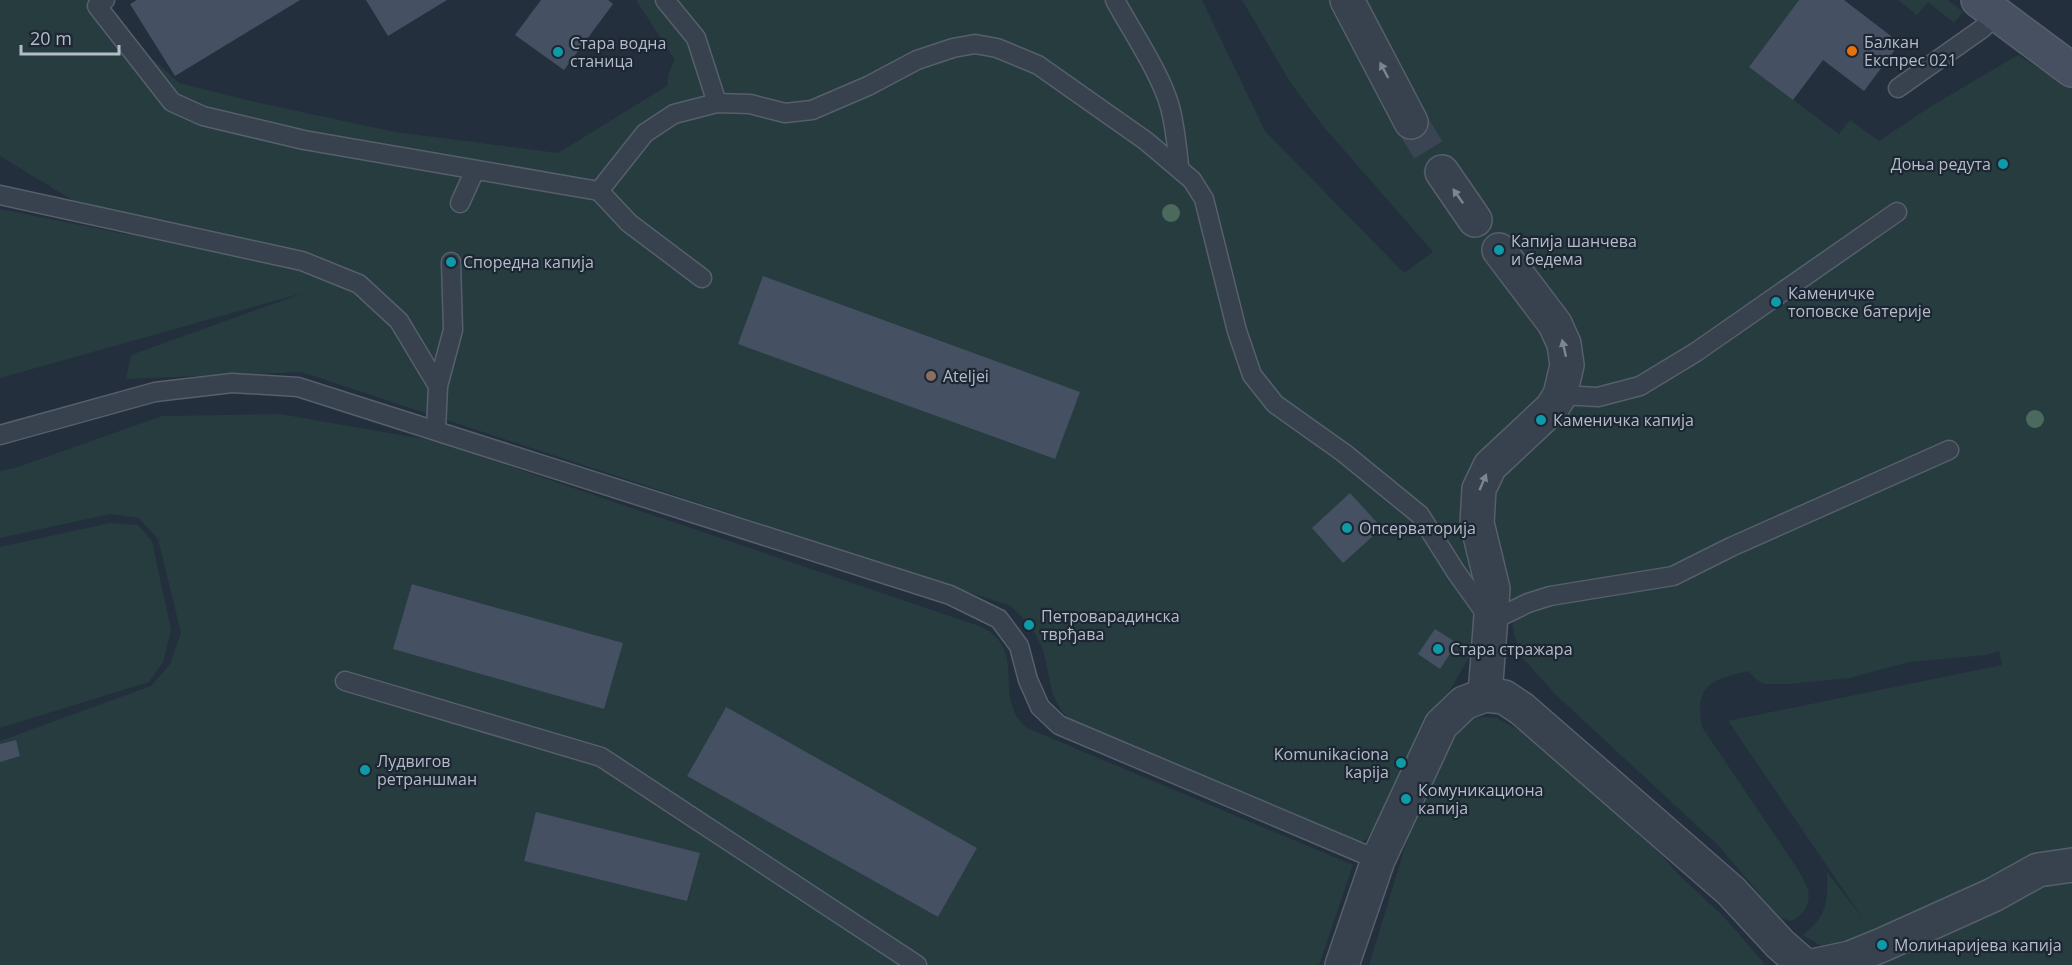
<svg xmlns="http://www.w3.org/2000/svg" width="2072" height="965" viewBox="0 0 2072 965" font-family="'Open Sans',sans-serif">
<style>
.green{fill:#263c3f;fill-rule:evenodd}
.building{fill:#455162}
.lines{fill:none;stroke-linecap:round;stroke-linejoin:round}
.street-tunnel{stroke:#3a4453;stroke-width:33;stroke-dasharray:33 16;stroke-linecap:butt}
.lane-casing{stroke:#565f6c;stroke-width:21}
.street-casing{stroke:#565f6c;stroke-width:36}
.secondary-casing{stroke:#565f6c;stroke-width:36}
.lane{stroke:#38414e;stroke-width:18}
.street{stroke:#38414e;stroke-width:33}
.secondary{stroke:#465061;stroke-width:33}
.tree{fill:#4b6a5d}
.oneway{fill:#7c8592}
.food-dot{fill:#e8710a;stroke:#1d2633;stroke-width:2}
.culture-dot{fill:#0f9aa8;stroke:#1d2633;stroke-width:2}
.education-dot{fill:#8d6e63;stroke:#1d2633;stroke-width:2}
.labels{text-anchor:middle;stroke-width:4.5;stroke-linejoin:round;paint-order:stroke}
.poi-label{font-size:16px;fill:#b4bcc9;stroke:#1d2633;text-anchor:start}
</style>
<rect width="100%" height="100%" fill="#242f3e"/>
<g class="green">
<path d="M0,0h106l43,56 30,27 72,18 144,31 163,21 109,-67 2,-14 6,-12 -39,-60h566l63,131 139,142 29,-21 -110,-126 -33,-44 -48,-82h557l-50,67 90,67 11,-14 29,21 54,-36 85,-50 54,34v765l-221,92 -28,1 -20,-12c24,-19 25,-33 24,-63l37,48 -136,-199 274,-56 -3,-14 -13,4 -77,7 -60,16 -61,6h-23l-8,-4 -9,-9c-36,9 -54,13 -46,56l95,141c8,14 17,26 8,41 -4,6 -8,10 -15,12l-10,-4 -7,-7 -53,-63 -165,-153 -34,-38 -7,-22 -7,-42 -89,153 -23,49 -29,46 -9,4 -289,-126c-23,-24 -16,-48 -28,-75 -7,-15 -18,-25 -29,-37l-710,-234 -175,7 5,-24 172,-62 -303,85v-169l130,26 -130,-79z"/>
<path d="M1898,0h50l15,12 -9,11 -26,-21 -11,13z"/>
<path d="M280,414l155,27 547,186c40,22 18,51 33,86 2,6 8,11 12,15l326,137 -34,100h-1319v-224l151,-55 19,-22 11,-31 -23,-94 -19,-21 -29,-4 -110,24v-67l15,-3 147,-52zM413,584l209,59 -228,5zM725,708l252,140 -39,69 -251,-141zM537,812l162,41 -11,48 -164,-40z"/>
<path d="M110,523l28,2 14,16 19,89 -8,32 -14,20 -149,46v-181z"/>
<path d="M1484,717l13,1 31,17 95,77 57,64 43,40 41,47 -2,2h-393l49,-160 38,-81 8,-3z"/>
<path d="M2072,875v90h-204l20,-11 73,-25 52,-32z"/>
</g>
<g class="building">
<path d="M137,0h163l-125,76 -45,-72z"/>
<path d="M366,0h81l-59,36z"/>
<path d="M541,0h67l5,4 -49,66 -49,-35z"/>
<path d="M1799,0h45l56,43 -36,48 -41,-31 -30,40 -44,-33z"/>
<path d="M763,276l317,116 -25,67 -317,-115z"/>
<path d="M1350,493l32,35 -39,35 -31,-35z"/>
<path d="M412,584l211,59 -19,66 -211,-60z"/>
<path d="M1435,629l22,14 -17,26 -22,-15z"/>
<path d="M726,707l251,141 -39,69 -251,-141z"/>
<path d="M16,740l4,16 -20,6v-18z"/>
<path d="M536,812l164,41 -13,48 -163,-40z"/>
</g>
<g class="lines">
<path class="street-tunnel" d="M1411,122l31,50"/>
<defs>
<g id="lane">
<path d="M105,0l-8,6 75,96 31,14 101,24 295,51 46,-58 29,-19 43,-11 33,1 35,9 27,-3 56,-24 49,-26 36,-12 22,-4 22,4 41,17 108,76 46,39 12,19 33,132 15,44 23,29 69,49 76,62 36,57 35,49 37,-18 22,-7 123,-20 58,-29 218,-97"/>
<path d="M665,0l31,38 21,65"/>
<path d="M1115,0c17,32 45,72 55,107 5,19 7,39 9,59"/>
<path d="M1898,88l85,-60 12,-15"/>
<path d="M599,191l30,32 73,55"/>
<path d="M0,195l302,66 57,23 40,37 39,65 -2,44"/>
<path d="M460,203l15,-33"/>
<path d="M438,386l15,-56 -2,-68"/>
<path d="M1560,395l38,2 42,-11 56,-34 201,-140"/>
<path d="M0,435l155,-43 77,-9 66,4 652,208 49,24 20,27 9,34 12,27 19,18 319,135"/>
<path d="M345,681l256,76 316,208"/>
</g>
<g id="street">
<path d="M1347,0l64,122"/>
<path d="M1442,172l33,48"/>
<path d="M1485,695l8,-106 -16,-66 2,-34 11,-23 62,-58 8,-13 7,-30 -3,-21 -9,-20 -56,-74"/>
<path d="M1342,965l36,-105 63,-135 23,-22 21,-8 19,2 18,12 209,182 49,53 24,21"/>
<path d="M1817,965l33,-7 32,-13 111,-50 45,-25 34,-5"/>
</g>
<path id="secondary" d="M1978,0l94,70"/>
</defs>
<use href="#lane" class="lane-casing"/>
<use href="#street" class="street-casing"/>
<use href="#secondary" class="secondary-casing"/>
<use href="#lane" class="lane"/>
<use href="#street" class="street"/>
<use href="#secondary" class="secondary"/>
</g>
<g class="tree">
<circle cx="1171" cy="213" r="9"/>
<circle cx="2035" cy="419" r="9"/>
</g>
<defs><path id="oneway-solid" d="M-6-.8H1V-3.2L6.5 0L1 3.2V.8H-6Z" transform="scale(1.5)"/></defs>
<g class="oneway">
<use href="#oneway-solid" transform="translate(1384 70) rotate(-118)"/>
<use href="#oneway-solid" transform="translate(1458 196) rotate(-125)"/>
<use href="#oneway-solid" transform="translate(1564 348) rotate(-103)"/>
<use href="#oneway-solid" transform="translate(1483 482) rotate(-67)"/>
</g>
<circle class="food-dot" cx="1852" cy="51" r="6"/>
<g class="culture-dot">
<circle cx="558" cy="52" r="6"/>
<circle cx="2003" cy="164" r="6"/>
<circle cx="1499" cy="250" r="6"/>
<circle cx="451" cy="262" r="6"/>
<circle cx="1776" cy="302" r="6"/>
<circle cx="1541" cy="420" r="6"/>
<circle cx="1347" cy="528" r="6"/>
<circle cx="1029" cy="625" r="6"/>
<circle cx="1438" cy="649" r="6"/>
<circle cx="1401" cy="763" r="6"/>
<circle cx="365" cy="770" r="6"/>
<circle cx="1406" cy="799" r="6"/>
<circle cx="1882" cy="945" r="6"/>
</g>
<circle class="education-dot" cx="931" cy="376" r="6"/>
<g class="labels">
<g class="poi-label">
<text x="1864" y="48">Балкан<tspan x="1864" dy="18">Експрес 021</tspan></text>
<text x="570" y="49">Стара водна<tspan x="570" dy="18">станица</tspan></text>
<text x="1991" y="170" text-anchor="end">Доња редута</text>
<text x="1511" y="247">Капија шанчева<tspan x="1511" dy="18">и бедема</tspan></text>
<text x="463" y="268">Споредна капија</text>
<text x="1788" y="299">Каменичке<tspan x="1788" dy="18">топовске батерије</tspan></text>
<text x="943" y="382">Ateljei</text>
<text x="1553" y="426">Каменичка капија</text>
<text x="1359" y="534">Опсерваторија</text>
<text x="1041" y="622">Петроварадинска<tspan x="1041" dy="18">тврђава</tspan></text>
<text x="1450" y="655">Стара стражара</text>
<text x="1389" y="760" text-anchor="end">Komunikaciona<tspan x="1389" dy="18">kapija</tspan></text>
<text x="377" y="767">Лудвигов<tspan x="377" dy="18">ретраншман</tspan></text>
<text x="1418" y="796">Комуникациона<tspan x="1418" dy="18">капија</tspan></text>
<text x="1894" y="951">Молинаријева капија</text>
</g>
</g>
<path d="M21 45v9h98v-9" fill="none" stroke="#b4bcc9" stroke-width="3"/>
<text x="30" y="45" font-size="18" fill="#b4bcc9" stroke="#1d2633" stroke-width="4.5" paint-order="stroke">20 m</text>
</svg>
